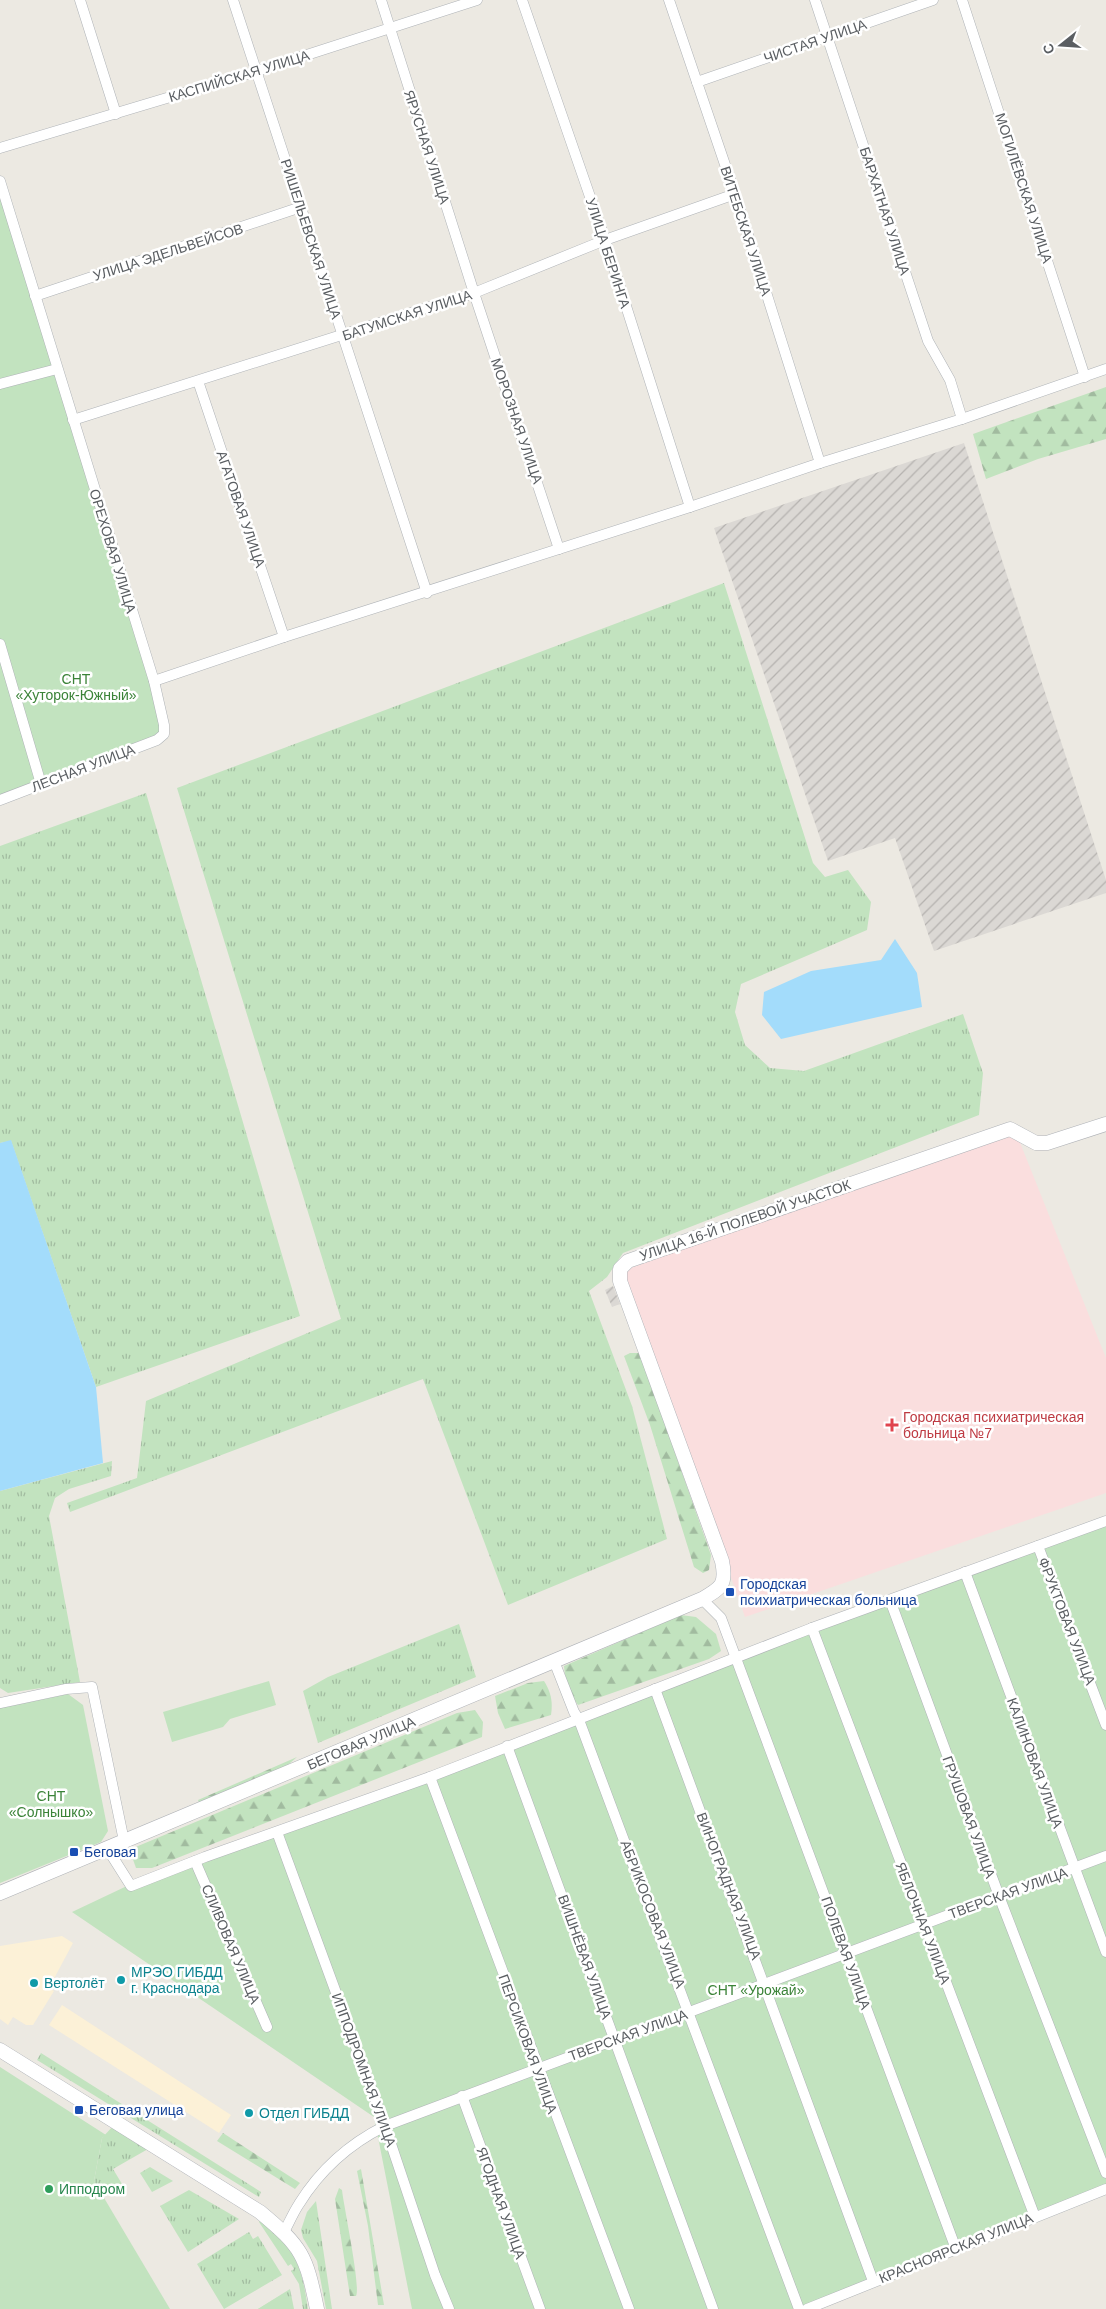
<svg xmlns="http://www.w3.org/2000/svg" width="1106" height="2309" viewBox="0 0 1106 2309" font-family="Helvetica,sans-serif">
<style>
.commercial{fill:#fcf1d7}
.industrial{fill:url(#industrial-furrows)}
.medical{fill:#fadede}
.grass{fill:url(#grass-tufts)}
.forest{fill:url(#forest-firs)}
.green{fill:#c2e3bf}
.water{fill:#a3dcfb}
.lines{fill:none;stroke-linecap:round;stroke-linejoin:round}
.street-casing{stroke:#afb3b7;stroke-width:11}
.secondary-casing{stroke:#afb2b7;stroke-width:15}
.street{stroke:#fff;stroke-width:10}
.secondary{stroke:#fff;stroke-width:14}
.health-dot{fill:#e0444e;stroke:#fff;stroke-width:2}
.transit-dot{fill:#1a4fb4;stroke:#fff;stroke-width:2}
.culture-dot{fill:#0f9aa8;stroke:#fff;stroke-width:2}
.leisure-dot{fill:#2e9e5b;stroke:#fff;stroke-width:2}
.labels{text-anchor:middle;stroke-width:5;stroke-linejoin:round;paint-order:stroke}
.street-label{font-size:14px;fill:#5a5e62;stroke:#fff}
.park-label{font-size:14px;fill:#3b8338;stroke:#fff}
.health-label{font-size:14px;fill:#be3a42;stroke:#fff;text-anchor:start}
.transit-label{font-size:14px;fill:#164399;stroke:#fff;text-anchor:start}
.culture-label{font-size:14px;fill:#0d838f;stroke:#fff;text-anchor:start}
.leisure-label{font-size:14px;fill:#27864d;stroke:#fff;text-anchor:start}
</style>
<defs>
<pattern id="industrial-furrows" width="10" height="10" patternUnits="userSpaceOnUse" patternTransform="scale(1.25)"><rect width="10" height="10" fill="#dbd8d4"/><path d="M-1 1l2-2M0 10L10 0M9 11l2-2" fill="none" stroke="#b5b2af"/></pattern>
<pattern id="grass-tufts" width="24" height="20" patternUnits="userSpaceOnUse" patternTransform="scale(1.25)"><rect width="24" height="20" fill="#c2e3bf"/><path d="M3 7l-1-3M5 7V3M7 7l1-3M15 17l-1-3M17 17v-4M19 17l1-3" fill="none" stroke="#a1bb9f"/></pattern>
<pattern id="forest-firs" width="22" height="20" patternUnits="userSpaceOnUse" patternTransform="scale(1.25)"><rect width="22" height="20" fill="#c2e3bf"/><path d="M5 1l3.5 6h-7zM16 11l3.5 6h-7z" fill="#a1bb9f"/></pattern>
</defs>
<rect width="100%" height="100%" fill="#ece9e2"/>
<g class="commercial">
<path d="M62,1936l11,7 -24,45 5,3 -21,34h-7l-13,-8 -5,8 -8,-6v-73z"/>
<path d="M62,2005l169,110 -12,18 -170,-108z"/>
</g>
<g class="industrial">
<path d="M964,443l142,437v13l-172,58 -39,-113 -67,23 -114,-333z"/>
<path d="M613,1286l7,18 -8,3 -7,-17z"/>
</g>
<path class="medical" d="M1002,1134l17,6 87,218v135l-361,124 -120,-341 3,-7z"/>
<g class="grass">
<path d="M724,583l89,280 12,14 23,-7 23,32 -4,28 -126,54 -6,28 10,33 25,23 34,3 159,-57 20,59 -4,42 -356,138 -16,24 -18,14 43,115 35,133 -159,66 -85,-226 -353,133 -3,-9 70,-25 9,-77 195,-82 -164,-531z"/>
<path d="M146,793l154,523 -204,71 -85,-246 -11,2v-297z"/>
<path d="M112,1461l-1,15 -42,13 -14,9 -6,18 31,166 -72,11 -8,-5v-197z"/>
<path d="M459,1624l17,53 -158,66 -15,-52 25,-14z"/>
<path d="M41,2053l220,139 -2,5 -222,-137z"/>
<path d="M113,2126l35,23 -35,20 9,15 -20,12 -8,-15 8,-43z"/>
<path d="M150,2167l23,14 -21,11 -12,-19z"/>
<path d="M189,2190l50,29 -51,33 -28,-46z"/>
<path d="M316,2201l16,108h-6l-9,-48 -14,-23 -2,-8 6,-18z"/>
<path d="M261,2219c35,32 40,43 47,90h-5l-4,-25 -8,-13 3,-2 -3,-5 -3,2 -29,-44z"/>
<path d="M249,2232l4,7 5,-3 24,39 -58,34 -27,-45z"/>
<path d="M290,2289l4,20h-36z"/>
</g>
<g class="forest">
<path d="M1106,387v52l-68,20 -52,20 -13,-45z"/>
<path d="M630,1353h10l71,202 -2,15 -6,3 -9,-6 -44,-142 -26,-69z"/>
<path d="M681,1615l15,2 20,17 5,17 -12,8 -131,46c-9,-12 -13,-25 -14,-39z"/>
<path d="M544,1681c7,11 9,21 7,34l-46,14 -7,-16 -3,-17 33,-13z"/>
<path d="M475,1710l8,12 -1,15 -330,131h-16l-6,-17 8,-5 319,-133z"/>
<path d="M297,1757l-16,14 -81,34 -2,-5z"/>
<path d="M223,2133l77,50 -5,6 -78,-48z"/>
<path d="M361,2169l23,136h-6l-10,-79 -11,-55z"/>
<path d="M339,2188l3,2c2,18 19,97 14,106h-6l-15,-97z"/>
</g>
<g class="green">
<path d="M0,181l154,500 9,53 -163,66z"/>
<path d="M1106,1519v675l-294,115h-400l-38,-192 -302,-205 57,-27z"/>
<path d="M269,1681l7,24 -46,14 -7,8 -51,15 -9,-30z"/>
<path d="M68,1694l15,11 25,126 -7,11 -101,41v-182l6,6z"/>
<path d="M0,2067l106,68 -4,3 -8,43 76,128h-170z"/>
<path d="M283,2294l9,15h-34z"/>
</g>
<g class="water">
<path d="M895,939l22,34 5,34 -141,32 -19,-24 2,-23 47,-21 70,-11z"/>
<path d="M11,1140l85,247 7,76 -103,28v-348z"/>
</g>
<g class="lines">
<defs>
<g id="street">
<path d="M80,0l36,114"/>
<path d="M233,0l194,593"/>
<path d="M381,0l93,293 85,256"/>
<path d="M522,0l83,240 85,267"/>
<path d="M669,0l66,194 85,269"/>
<path d="M815,0l113,341 22,39 12,39"/>
<path d="M962,0l123,377"/>
<path d="M697,82l236,-82"/>
<path d="M0,148l257,-77 220,-71"/>
<path d="M0,181l154,500 10,44v9l-7,6 -157,60"/>
<path d="M35,296l266,-89"/>
<path d="M198,381l86,256"/>
<path d="M0,384l57,-15"/>
<path d="M73,420l401,-127 131,-53 130,-46"/>
<path d="M0,644l41,140"/>
<path d="M154,681l130,-44 406,-130 130,-44 142,-44 144,-50"/>
<path d="M1038,1546l68,179"/>
<path d="M965,1572l141,380"/>
<path d="M702,1599l19,19 235,631"/>
<path d="M890,1600l109,296 107,277"/>
<path d="M812,1628l223,589"/>
<path d="M554,1661l20,51 5,8 220,589"/>
<path d="M655,1689l218,592"/>
<path d="M0,1703l66,-14 26,-2 32,154"/>
<path d="M507,1746l206,563"/>
<path d="M430,1777l199,532"/>
<path d="M277,1832l108,294 50,149 14,34"/>
<path d="M107,1848l24,38 74,-29 225,-80 382,-149 294,-107"/>
<path d="M195,1861l72,166"/>
<path d="M462,2096l78,213"/>
<path d="M284,2232c5,-9 9,-19 15,-28 21,-34 50,-60 86,-78l721,-270"/>
<path d="M807,2309l299,-120"/>
</g>
<g id="secondary">
<path d="M0,1893l702,-294c19,-11 25,-14 20,-38l-102,-280v-12l8,-8 382,-132 26,14h11l59,-19"/>
<path d="M0,2050l260,162c42,35 46,43 57,97"/>
</g>
</defs>
<use href="#street" class="street-casing"/>
<use href="#secondary" class="secondary-casing"/>
<use href="#street" class="street"/>
<use href="#secondary" class="secondary"/>
</g>
<path class="health-dot" d="M889.5 1417.5h5v5h5v5h-5v5h-5v-5h-5v-5h5z"/>
<g class="transit-dot">
<rect x="725" y="1587" width="10" height="10" rx="2.5"/>
<rect x="69" y="1847" width="10" height="10" rx="2.5"/>
<rect x="74" y="2105" width="10" height="10" rx="2.5"/>
</g>
<g class="culture-dot">
<circle cx="121" cy="1980" r="5"/>
<circle cx="34" cy="1983" r="5"/>
<circle cx="249" cy="2113" r="5"/>
</g>
<circle class="leisure-dot" cx="49" cy="2189" r="5"/>
<g class="labels">
<g class="street-label">
<text transform="translate(815 41) rotate(-19)" y="5">ЧИСТАЯ УЛИЦА</text>
<text transform="translate(239 76) rotate(-17)" y="5">КАСПИЙСКАЯ УЛИЦА</text>
<text transform="translate(427 147) rotate(72)" y="5">ЯРУСНАЯ УЛИЦА</text>
<text transform="translate(1024 188) rotate(72)" y="5">МОГИЛЁВСКАЯ УЛИЦА</text>
<text transform="translate(885 211) rotate(72)" y="5">БАРХАТНАЯ УЛИЦА</text>
<text transform="translate(746 231) rotate(72)" y="5">ВИТЕБСКАЯ УЛИЦА</text>
<text transform="translate(311 239) rotate(72)" y="5">РИШЕЛЬЕВСКАЯ УЛИЦА</text>
<text transform="translate(168 252) rotate(-18)" y="5">УЛИЦА ЭДЕЛЬВЕЙСОВ</text>
<text transform="translate(608 253) rotate(72)" y="5">УЛИЦА БЕРИНГА</text>
<text transform="translate(407 315) rotate(-18)" y="5">БАТУМСКАЯ УЛИЦА</text>
<text transform="translate(517 421) rotate(71)" y="5">МОРОЗНАЯ УЛИЦА</text>
<text transform="translate(241 509) rotate(71)" y="5">АГАТОВАЯ УЛИЦА</text>
<text transform="translate(113 551) rotate(73)" y="5">ОРЕХОВАЯ УЛИЦА</text>
<text transform="translate(83 768) rotate(-21)" y="5">ЛЕСНАЯ УЛИЦА</text>
<text transform="translate(745 1220) rotate(-19)" y="5">УЛИЦА 16-Й ПОЛЕВОЙ УЧАСТОК</text>
<text transform="translate(1067 1621) rotate(69)" y="5">ФРУКТОВАЯ УЛИЦА</text>
<text transform="translate(361 1743) rotate(-23)" y="5">БЕГОВАЯ УЛИЦА</text>
<text transform="translate(1035 1763) rotate(70)" y="5">КАЛИНОВАЯ УЛИЦА</text>
<text transform="translate(969 1817) rotate(70)" y="5">ГРУШОВАЯ УЛИЦА</text>
<text transform="translate(729 1886) rotate(69)" y="5">ВИНОГРАДНАЯ УЛИЦА</text>
<text transform="translate(1008 1893) rotate(-20)" y="5">ТВЕРСКАЯ УЛИЦА</text>
<text transform="translate(653 1914) rotate(69)" y="5">АБРИКОСОВАЯ УЛИЦА</text>
<text transform="translate(923 1923) rotate(69)" y="5">ЯБЛОЧНАЯ УЛИЦА</text>
<text transform="translate(231 1944) rotate(67)" y="5">СЛИВОВАЯ УЛИЦА</text>
<text transform="translate(846 1953) rotate(70)" y="5">ПОЛЕВАЯ УЛИЦА</text>
<text transform="translate(585 1957) rotate(70)" y="5">ВИШНЁВАЯ УЛИЦА</text>
<text transform="translate(628 2035) rotate(-20)" y="5">ТВЕРСКАЯ УЛИЦА</text>
<text transform="translate(528 2044) rotate(70)" y="5">ПЕРСИКОВАЯ УЛИЦА</text>
<text transform="translate(364 2070) rotate(70)" y="5">ИППОДРОМНАЯ УЛИЦА</text>
<text transform="translate(501 2203) rotate(70)" y="5">ЯГОДНАЯ УЛИЦА</text>
<text transform="translate(956 2248) rotate(-22)" y="5">КРАСНОЯРСКАЯ УЛИЦА</text>
</g>
<g class="park-label">
<text x="76" y="684">СНТ<tspan x="76" dy="16">«Хуторок-Южный»</tspan></text>
<text x="51" y="1801">СНТ<tspan x="51" dy="16">«Солнышко»</tspan></text>
<text x="756" y="1995">СНТ «Урожай»</text>
</g>
<g class="health-label">
<text x="903" y="1422">Городская психиатрическая<tspan x="903" dy="16">больница №7</tspan></text>
</g>
<g class="transit-label">
<text x="740" y="1589">Городская<tspan x="740" dy="16">психиатрическая больница</tspan></text>
<text x="84" y="1857">Беговая</text>
<text x="89" y="2115">Беговая улица</text>
</g>
<g class="culture-label">
<text x="131" y="1977">МРЭО ГИБДД<tspan x="131" dy="16">г. Краснодара</tspan></text>
<text x="44" y="1988">Вертолёт</text>
<text x="259" y="2118">Отдел ГИБДД</text>
</g>
<g class="leisure-label">
<text x="59" y="2194">Ипподром</text>
</g>
</g>
<g transform="translate(1061 45) rotate(253)" stroke="#ffffff" stroke-width="4" paint-order="stroke">
<path d="M0-4L9 19L0 12L-9 19Z" fill="#5a5e62"/>
<text y="-8" font-size="14" font-weight="bold" text-anchor="middle" fill="#5a5e62">С</text>
</g>
</svg>
